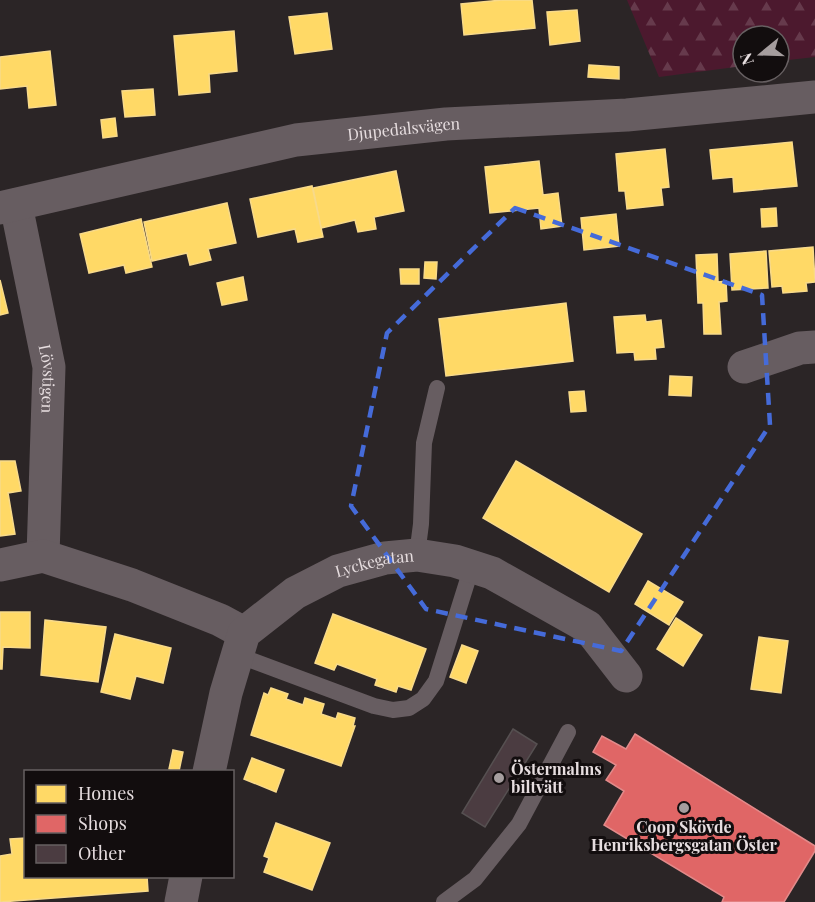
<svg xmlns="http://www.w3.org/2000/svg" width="815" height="902" viewBox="0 0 815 902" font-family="'Playfair Display',serif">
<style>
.forest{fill:url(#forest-firs)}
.homes{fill:#ffd966;stroke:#f8da8a;stroke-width:1.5}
.shops{fill:#e06666;stroke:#e28a8a;stroke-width:1.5}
.building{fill:#4b3c41;stroke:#565051;stroke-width:1.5}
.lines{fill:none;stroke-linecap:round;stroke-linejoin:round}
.service{stroke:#675d61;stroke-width:16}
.minor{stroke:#675d61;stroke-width:33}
.marked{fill:none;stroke:#456bd9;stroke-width:4.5;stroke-dasharray:12 8;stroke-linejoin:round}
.poi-dot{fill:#a59d9e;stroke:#120d0e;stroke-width:2}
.labels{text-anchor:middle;stroke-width:6;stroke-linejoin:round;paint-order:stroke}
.street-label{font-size:16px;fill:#e6dddf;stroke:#120d0e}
.poi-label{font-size:16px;font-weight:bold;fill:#e6dddf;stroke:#120d0e;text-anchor:start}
</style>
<defs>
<pattern id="forest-firs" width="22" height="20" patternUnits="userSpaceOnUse" patternTransform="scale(1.5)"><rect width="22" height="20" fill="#4c192e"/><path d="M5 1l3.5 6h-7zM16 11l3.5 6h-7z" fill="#663a4c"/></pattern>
</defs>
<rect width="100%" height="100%" fill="#2b2526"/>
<path class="forest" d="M627,0h188v57l-36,4v-25h-36v30l-84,11z"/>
<g class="homes">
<path d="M502,0h30l3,28 -71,7 -3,-31z"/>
<path d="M577,10l3,31 -30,4 -3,-33z"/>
<path d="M327,13l5,36 -37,5 -6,-37z"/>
<path d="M234,31l3,40 -28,3 1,18 -31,3 -5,-59z"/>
<path d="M50,51l6,54 -27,3 -2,-22 -27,3v-32z"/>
<path d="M589,65l30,2v12l-31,-2z"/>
<path d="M153,89l2,26 -30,2 -3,-26z"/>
<path d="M115,118l2,18 -14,2 -2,-18z"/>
<path d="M792,142l5,44 -63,6 -1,-15 -20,2 -3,-29z"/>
<path d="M665,149l4,38 -8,1 2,17 -36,4 -2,-18h-6l-3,-37z"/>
<path d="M539,161l4,34 15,-2 4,33 -21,3 -2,-21 -49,5 -5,-46z"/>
<path d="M396,171l8,40 -30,6 2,12 -18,3 -3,-12 -34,8 -8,-40z"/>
<path d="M312,186l11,51 -25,5 -3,-13 -37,8 -8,-38z"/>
<path d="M227,203l9,40 -28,6 3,11 -21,5 -3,-12 -35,8 -8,-39z"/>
<path d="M776,208l1,18 -15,1 -1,-18z"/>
<path d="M616,214l3,32 -35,4 -3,-32z"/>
<path d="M141,219l11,48 -26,6 -2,-8 -35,8 -9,-39z"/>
<path d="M813,247l2,35 -9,1 1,8 -24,2 -1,-7 -10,1 -3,-36z"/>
<path d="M766,251l2,37 -36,2 -2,-36z"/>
<path d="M717,254l1,28 8,-1 1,20 -8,1 2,32h-17l-1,-31h-5l-2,-48z"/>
<path d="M425,262h12l-1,17 -12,-1z"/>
<path d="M400,269h19v15h-18z"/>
<path d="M243,277l4,23 -25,5 -5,-22z"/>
<path d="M0,280l8,33 -8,2z"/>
<path d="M566,303l7,58 -127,15 -7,-57z"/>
<path d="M645,315l1,7 15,-2 3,27 -9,1 1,11 -21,1 -1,-8 -17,1 -3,-36z"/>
<path d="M670,376l22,1 -1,19 -22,-1z"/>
<path d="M584,391l2,20 -15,1 -2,-20z"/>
<path d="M0,461h15l6,30 -13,2 7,41 -15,2z"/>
<path d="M516,461l126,73 -33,58 -126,-74z"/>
<path d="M648,581l35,21 -14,23 -34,-21z"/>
<path d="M0,612h30v36l-27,-1 -1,22h-2z"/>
<path d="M333,614l93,35 -15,41 -13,-4 -2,6 -21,-7 2,-6 -40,-15 -3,6 -19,-7z"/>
<path d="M676,618l26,17 -19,31 -26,-17z"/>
<path d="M45,620l61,7 -8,55 -57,-7z"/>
<path d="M115,634l56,14 -8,35 -27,-7 -6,23 -29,-7z"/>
<path d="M759,637l29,4 -7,52 -30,-4z"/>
<path d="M462,645l16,6 -12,32 -16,-6z"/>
<path d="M271,688l17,6 -2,5 17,6 2,-7 19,6 -3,10 15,5 2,-6 17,5 -2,8h2l-14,40 -90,-31 13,-42 4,2z"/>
<path d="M173,750l10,2 -4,19 -10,-2z"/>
<path d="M252,758l32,12 -8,22 -32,-13z"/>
<path d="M276,823l54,20 -18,47 -48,-18 5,-14 -5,-2z"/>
<path d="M26,838v38h121l1,15 -148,11v-46l12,-2 -2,-15z"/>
</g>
<path class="shops" d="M635,734l180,112v5l-31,51h-62l2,-5 -120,-72 20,-34 -18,-11 10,-15 -23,-13 9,-16 24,13z"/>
<path class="building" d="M513,729l24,15 -52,83 -23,-14z"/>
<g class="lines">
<g class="service">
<path d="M417,555l4,-31 3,-81 13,-55"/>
<path d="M237,655l137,51 19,4 16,-2 14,-9 13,-18 32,-102 6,-12"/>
<path d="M444,902l31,-23 44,-55 49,-92"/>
</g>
<g class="minor">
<path id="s1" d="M16,205l33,162 -6,189"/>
<path id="s2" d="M0,208l296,-68 150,-16 181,-9 188,-18"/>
<path d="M744,367l56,-19 15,-1"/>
<path d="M0,565l43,-9 89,29 88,35 24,13"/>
<path id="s3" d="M209,772l17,-79 18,-60 51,-40 43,-22 47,-13 32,-3 38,6 37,12 96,54 38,49"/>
<path d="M181,902l5,-26"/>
</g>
</g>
<path class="marked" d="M515,208l247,87 8,130 -149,226 -195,-42 -75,-103 36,-173z"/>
<g class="poi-dot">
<circle cx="499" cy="778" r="6"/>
<circle cx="684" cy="808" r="6"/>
</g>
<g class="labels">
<g class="street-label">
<text dy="6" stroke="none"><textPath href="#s2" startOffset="412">Djupedalsvägen</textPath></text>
<text dy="6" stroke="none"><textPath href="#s1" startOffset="177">Lövstigen</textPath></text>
<text dy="6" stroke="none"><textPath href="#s3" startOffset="294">Lyckegatan</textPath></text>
</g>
<g class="poi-label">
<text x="511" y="775">Östermalms<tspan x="511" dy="18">biltvätt</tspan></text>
<text x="684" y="833" text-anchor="middle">Coop Skövde<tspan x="684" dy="18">Henriksbergsgatan Öster</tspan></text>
</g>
</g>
<rect x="24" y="770" width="210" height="108" fill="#120d0e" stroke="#676062" stroke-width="1.5"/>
<rect x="36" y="785" width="30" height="18" fill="#ffd966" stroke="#676062" stroke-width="1.5"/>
<text x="78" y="800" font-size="18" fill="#e6dddf">Homes</text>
<rect x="36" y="815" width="30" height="18" fill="#e06666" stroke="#676062" stroke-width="1.5"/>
<text x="78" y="830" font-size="18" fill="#e6dddf">Shops</text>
<rect x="36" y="845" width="30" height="18" fill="#4b3c41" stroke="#676062" stroke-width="1.5"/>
<text x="78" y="860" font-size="18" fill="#e6dddf">Other</text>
<g transform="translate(761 54) rotate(251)"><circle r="28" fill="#120d0e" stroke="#676062" stroke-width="1.5"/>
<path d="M0-4.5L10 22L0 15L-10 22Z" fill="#a59d9e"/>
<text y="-9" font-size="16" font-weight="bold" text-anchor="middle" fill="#e6dddf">N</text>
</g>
</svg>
